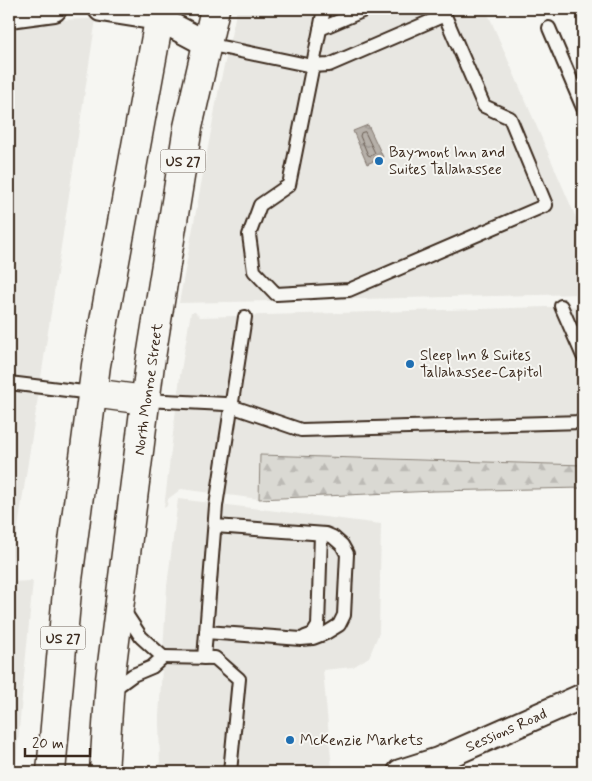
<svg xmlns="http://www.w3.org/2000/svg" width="592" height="781" viewBox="0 0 592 781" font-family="Mynerve,sans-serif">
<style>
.built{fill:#e8e7e2}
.forest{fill:url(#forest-firs);stroke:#8a8278}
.water{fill:url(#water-ripples);stroke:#857a71}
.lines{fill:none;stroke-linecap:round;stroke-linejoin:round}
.shore{stroke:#6c6056;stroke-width:1}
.service-casing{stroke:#3b2a1e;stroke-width:16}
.minor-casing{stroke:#3b2a1e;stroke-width:28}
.trunk-casing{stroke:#3b2a1e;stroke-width:31}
.service{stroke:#f6f6f2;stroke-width:12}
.minor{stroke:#f6f6f2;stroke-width:24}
.trunk{stroke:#f6f6f2;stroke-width:28}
.poi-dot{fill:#1f6fb2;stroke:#f6f6f2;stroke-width:2}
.labels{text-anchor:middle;stroke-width:4;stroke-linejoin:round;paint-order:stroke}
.shield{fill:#f6f6f2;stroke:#73675e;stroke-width:1}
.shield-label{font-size:14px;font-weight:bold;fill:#3b2a1e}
.poi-label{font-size:15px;fill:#3b2a1e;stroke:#f6f6f2;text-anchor:start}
.street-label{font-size:15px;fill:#3b2a1e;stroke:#f6f6f2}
</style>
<defs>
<pattern id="forest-firs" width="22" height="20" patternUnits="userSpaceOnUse" patternTransform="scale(1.25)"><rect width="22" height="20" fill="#dad9d3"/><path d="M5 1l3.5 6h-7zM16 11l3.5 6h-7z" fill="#bcbab5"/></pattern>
<pattern id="water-ripples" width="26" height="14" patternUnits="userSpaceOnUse" patternTransform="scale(1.25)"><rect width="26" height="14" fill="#b6b0a9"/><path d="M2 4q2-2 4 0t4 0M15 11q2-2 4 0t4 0" fill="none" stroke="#958f89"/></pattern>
</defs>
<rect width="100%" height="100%" fill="#f6f6f2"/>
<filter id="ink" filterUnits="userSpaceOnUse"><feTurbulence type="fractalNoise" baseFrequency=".02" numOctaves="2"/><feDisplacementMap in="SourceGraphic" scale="10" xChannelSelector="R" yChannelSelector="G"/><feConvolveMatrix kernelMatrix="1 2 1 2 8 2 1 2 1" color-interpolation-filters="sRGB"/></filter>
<g filter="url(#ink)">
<g class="built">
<path d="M237,9h249l97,225v60l-404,9 40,-215z"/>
<path d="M90,19h6l-85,554h-2v-274l4,-23 -4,-5v-245l40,-6z"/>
<path d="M583,306v159l-323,-10 -1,44 -78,-10 -13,10 -1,7 -3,2 16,-132 11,-64h4l5,5z"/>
<path d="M178,499l203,25 -2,109 -10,24 -16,10 -30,3 9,99 -4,3h-168l-1,-56 8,-130z"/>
<path d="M33,581l-18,191h-6v-190z"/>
</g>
<path class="forest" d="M260,455l323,10v23l-149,3 -175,8z"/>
<path class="water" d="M368,125l15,32 -16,7 -14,-33z"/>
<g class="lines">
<path class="shore" d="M365,132l10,21 -4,3 -3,-1 -8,-19 1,-3z"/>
<defs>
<g id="service">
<path d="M324,9l-35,176 -29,20 -11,30 5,36 22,23 73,-4 197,-85 -36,-87 -26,-12 -42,-97"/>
<path d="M549,28l34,80"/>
<path d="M320,29l47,-20"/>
<path d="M207,44l105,22 17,-1 116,-50"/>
<path d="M561,306l22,50"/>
<path d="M9,383l83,10"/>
<path d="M145,400l80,4 76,26 282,-8"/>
<path d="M206,632l95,7 12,-1 13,-5 13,-8 5,-10 3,-61 -5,-9 -9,-8 -7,-3 -111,-8"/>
<path d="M305,637l8,-3 5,-8 3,-92"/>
<path d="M163,657l52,1 24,21 -9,93"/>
<path d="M204,658l12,-152 29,-189"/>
<path d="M111,691l22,-16 19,-8 11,-10 -22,-20 -19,-29"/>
</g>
<g id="minor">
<path d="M101,9l57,9 49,26"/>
<path d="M9,15l45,-6"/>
<path d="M400,772l38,-12 145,-64"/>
</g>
<g id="trunk">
<path d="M92,393l53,7"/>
<path d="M51,772l17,-192 28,-215 65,-356"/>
<path d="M104,772l6,-92 40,-316 38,-237 27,-118"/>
</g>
</defs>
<use href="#service" class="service-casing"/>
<use href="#minor" class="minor-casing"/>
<use href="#trunk" class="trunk-casing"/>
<use href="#service" class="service"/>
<use href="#minor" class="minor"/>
<use href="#trunk" class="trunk"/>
</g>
</g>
<g class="poi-dot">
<circle cx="379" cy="161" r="5"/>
<circle cx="410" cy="364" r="5"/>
<circle cx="290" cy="740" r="5"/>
</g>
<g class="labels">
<g class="shield">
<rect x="160.5" y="149.5" width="45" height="23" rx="4"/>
<rect x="40.5" y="626.5" width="45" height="23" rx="4"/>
</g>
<g class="shield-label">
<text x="183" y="166">US 27</text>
<text x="63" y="643">US 27</text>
</g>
<g class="poi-label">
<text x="389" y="157">Baymont Inn and<tspan x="389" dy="17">Suites Tallahassee</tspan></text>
<text x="420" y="360">Sleep Inn &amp; Suites<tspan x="420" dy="17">Tallahassee-Capitol</tspan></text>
<text x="300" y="745">McKenzie Markets</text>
</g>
<g class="street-label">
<text transform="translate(148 389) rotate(-82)" y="5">North Monroe Street</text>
<text transform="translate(506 730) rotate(-24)" y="5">Sessions Road</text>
</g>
</g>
<rect width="592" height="781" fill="none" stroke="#f6f6f2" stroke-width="30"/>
<rect x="15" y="15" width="562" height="751" fill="none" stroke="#3b2a1e" stroke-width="2" filter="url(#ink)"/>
<path d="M25 748v8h65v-8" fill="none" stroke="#3b2a1e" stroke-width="2.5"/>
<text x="32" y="748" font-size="15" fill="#3b2a1e" stroke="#f6f6f2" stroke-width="4" paint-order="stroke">20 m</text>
</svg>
